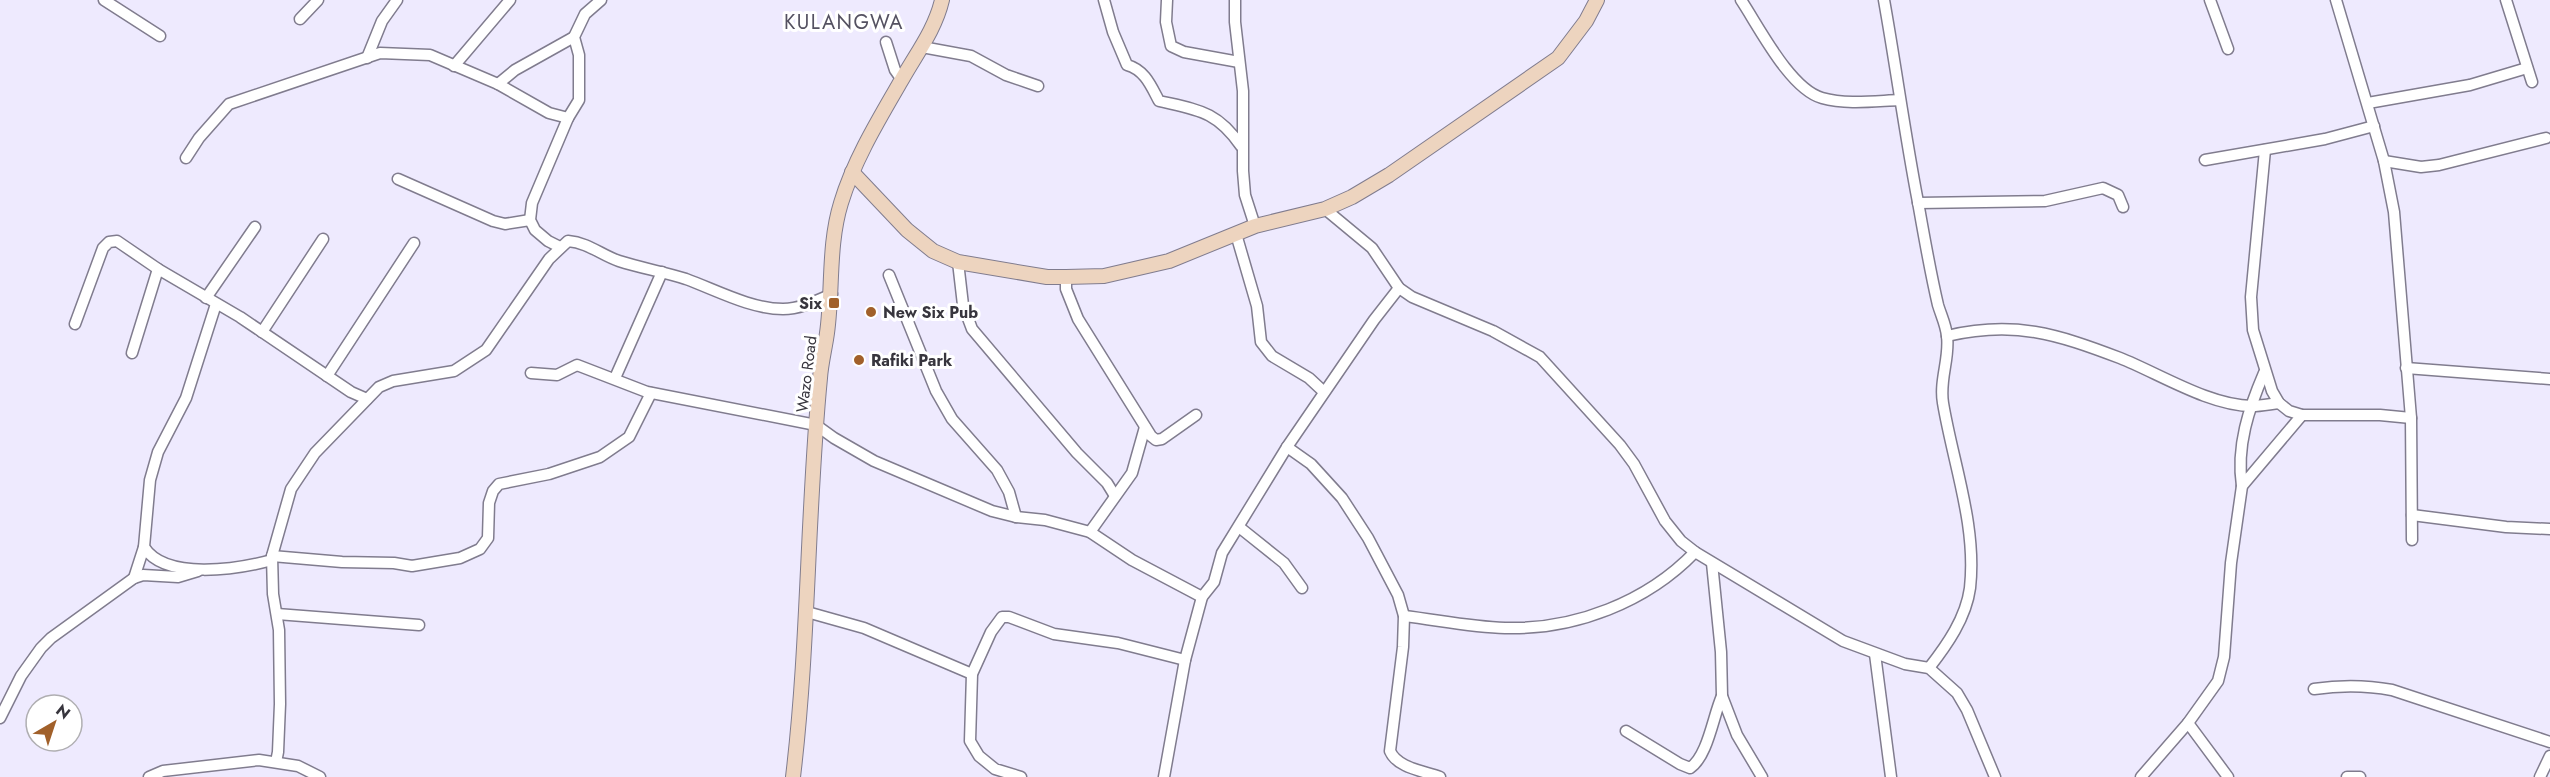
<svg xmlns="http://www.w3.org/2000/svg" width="2550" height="777" viewBox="0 0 2550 777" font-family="Jost,sans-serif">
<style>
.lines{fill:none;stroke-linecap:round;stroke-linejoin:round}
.street-casing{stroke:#807c8e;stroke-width:13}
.secondary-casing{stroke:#807c8e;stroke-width:16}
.street{stroke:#fff;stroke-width:10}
.secondary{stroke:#edd4bf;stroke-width:14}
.poi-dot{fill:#a1602a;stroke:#fff;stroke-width:2}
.labels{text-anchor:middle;stroke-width:6;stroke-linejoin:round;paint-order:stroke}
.poi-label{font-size:16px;font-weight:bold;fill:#37353d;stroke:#fff;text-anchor:start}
.street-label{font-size:16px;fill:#37353d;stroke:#fff}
.quarter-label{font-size:20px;letter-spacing:1.5px;fill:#545161;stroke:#fff}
</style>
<rect width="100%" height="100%" fill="#eeeafe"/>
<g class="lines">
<defs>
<g id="street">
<path d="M104,0l56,36"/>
<path d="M1104,0l9,32 14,33c18,5 24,21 32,36 39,9 58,10 82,45"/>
<path d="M1167,0l-1,22 5,24 13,6 55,10"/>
<path d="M1235,0v22l8,69v80l2,24 10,31"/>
<path d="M1741,0c18,27 49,89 81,98 25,7 53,3 78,2"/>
<path d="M1884,0c12,67 21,135 34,202 6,34 12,69 20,103 3,10 8,20 9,31 3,22 -8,44 -4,67 10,60 34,123 27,185 -4,30 -23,57 -41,80"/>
<path d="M2210,0l18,49"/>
<path d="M2336,0l48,161 10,51 17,206 1,122"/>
<path d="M2506,0l26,82"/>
<path d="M300,19l18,-19"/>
<path d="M886,42l9,28 7,10"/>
<path d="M922,47l49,9 35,19 32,11"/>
<path d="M367,58l15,-37 15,-21"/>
<path d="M454,66l56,-66"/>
<path d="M498,84l17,-14 59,-33"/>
<path d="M2368,103l102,-18 57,-17"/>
<path d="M2265,150l-14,147 2,33 19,61 7,12 10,8 13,4h78l31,3"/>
<path d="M186,158l13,-20 30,-34 151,-51 50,2 68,29 51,29 19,5"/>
<path d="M2205,160l120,-21 49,-13"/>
<path d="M2384,161l37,6 18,-2 107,-27"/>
<path d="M398,179l95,42 12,3 25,-4"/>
<path d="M1918,203l127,-2 58,-13 15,7 5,12"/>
<path d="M1325,209l47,39 27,40 13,9 81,34 47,26 80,88 14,19 31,57 16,20 14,11 148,89 62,23 24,4 28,25 10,17 28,67"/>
<path d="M1236,234l21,72 4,36 11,14 37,22 15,14"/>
<path d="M560,247l-12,-6 -13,-11 -5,-10 2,-17 36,-85 11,-18v-45l-5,-18 11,-23 16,-14"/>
<path d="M958,262l5,43 9,24 105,124 30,30 8,13"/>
<path d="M889,275l47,116 16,28 45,51 12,22 7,25"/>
<path d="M1066,277v12l12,30 73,117 5,4 6,-1 34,-24"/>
<path d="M206,298l49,-71"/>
<path d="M216,304l-30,94 -28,54 -8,28 -6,67c21,34 95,22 128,13"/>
<path d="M75,324l28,-76 6,-6 8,-1 41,28 82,48 111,75 16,7"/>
<path d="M262,332l61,-93"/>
<path d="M1947,336c67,-16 110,-2 173,22 38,15 90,48 132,48 9,0 18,-2 27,-3"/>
<path d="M132,353l26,-84"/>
<path d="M2406,368l144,11"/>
<path d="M531,373l26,2 20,-10 70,27 169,33 18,13 40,23 118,50 24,6 29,3 45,12 42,28 70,37"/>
<path d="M327,376l87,-133"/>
<path d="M615,378l47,-106"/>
<path d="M1287,447l24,17 31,34 26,40 30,57 6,21 -1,31 -13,104c7,17 34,20 50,26"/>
<path d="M2242,486c-6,-40 7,-78 22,-113"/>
<path d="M2412,515l94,12 44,2"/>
<path d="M1239,527l45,36 18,25"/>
<path d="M1090,532l42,-59 13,-46"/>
<path d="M272,556l70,6 52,1 18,3 48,-8 20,-9 8,-11 1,-35 4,-12 6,-7 50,-10 51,-17 29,-20 22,-44"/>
<path d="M1712,563l9,89 1,44 15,39 25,42"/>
<path d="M134,578l10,-31"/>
<path d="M807,612l57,16 108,46"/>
<path d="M277,614l142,11"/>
<path d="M1404,616c34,4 67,11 101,12 70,2 142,-26 190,-76"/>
<path d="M1875,654l16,123"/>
<path d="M2314,689c27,-4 51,-4 78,1l158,52"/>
<path d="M0,718l21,-42 20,-28 10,-10 83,-60 9,-3 35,2 20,-6"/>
<path d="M2188,723l40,54"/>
<path d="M1626,731l54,33 10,4c18,-12 23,-52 32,-72"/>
<path d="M276,762l2,-10 2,-48 -1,-74 -6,-36 -1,-38 19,-67 24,-36 64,-66 14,-6 61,-10 32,-21 63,-91 19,-18c21,2 33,14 51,20 22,7 45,11 67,18 30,11 65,30 97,30 17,0 33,-8 49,-15"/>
<path d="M149,777l14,-6 96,-11 39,6 22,11"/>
<path d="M1021,777l-26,-8 -16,-13 -9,-15 2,-67 19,-42 11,-15h7l45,17 64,9 67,17"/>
<path d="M1164,777l21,-117 17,-63 12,-15 8,-29 65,-106 87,-127 25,-32"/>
<path d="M2141,777l47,-54 30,-42 6,-24 7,-94 11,-77 60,-71"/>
<path d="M2347,777h13"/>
<path d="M2540,777l10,-21"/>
</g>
<g id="secondary">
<path d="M852,172l55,58 26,21 25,11 89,15h19l38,-1 65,-15 86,-35 70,-17 27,-12 37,-22 169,-117 28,-37 11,-21"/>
<path d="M793,777c16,-133 14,-266 27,-399 1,-15 5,-30 7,-45 6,-43 1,-88 14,-130 13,-43 38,-84 60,-122 15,-27 34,-51 41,-81"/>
</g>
</defs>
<use href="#street" class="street-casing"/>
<use href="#secondary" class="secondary-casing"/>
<use href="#street" class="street"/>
<use href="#secondary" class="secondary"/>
</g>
<g class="poi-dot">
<rect x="828" y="297" width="12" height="12" rx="3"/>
<circle cx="871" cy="312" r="6"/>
<circle cx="859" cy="360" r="6"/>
</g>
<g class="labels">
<g class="poi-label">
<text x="822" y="309" text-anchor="end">Six</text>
<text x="883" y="318">New Six Pub</text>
<text x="871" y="366">Rafiki Park</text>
</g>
<g class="street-label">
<text transform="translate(806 374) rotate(-83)" y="6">Wazo Road</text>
</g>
<g class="quarter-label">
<text x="844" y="29">KULANGWA</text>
</g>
</g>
<g transform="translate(54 723) rotate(39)"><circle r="28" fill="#ffffff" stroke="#afaeb1" stroke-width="1.5"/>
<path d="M0-4.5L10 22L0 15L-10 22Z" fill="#a1602a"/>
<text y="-9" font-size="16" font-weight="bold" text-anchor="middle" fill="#37353d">N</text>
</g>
</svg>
